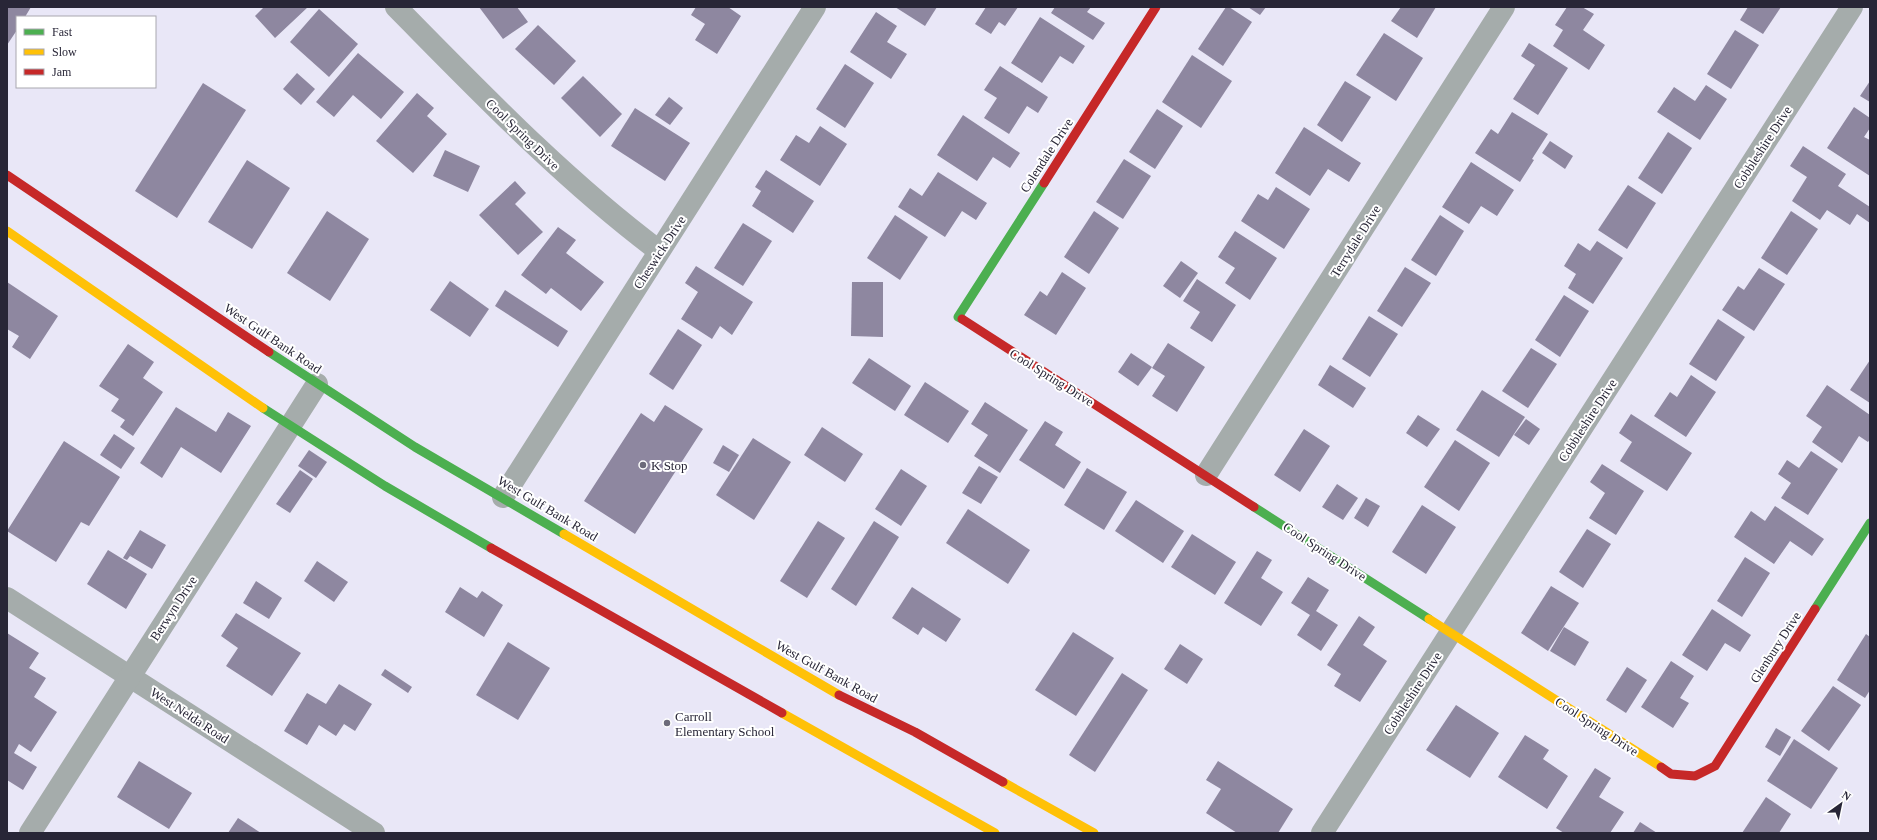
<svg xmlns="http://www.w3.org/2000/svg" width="1877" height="840" viewBox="0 0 1877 840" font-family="'Times New Roman',serif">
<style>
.building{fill:#8e87a0}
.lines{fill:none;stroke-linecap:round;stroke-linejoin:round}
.street{stroke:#a5acab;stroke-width:22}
.fast{stroke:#4caf50;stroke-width:9}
.slow{stroke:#ffc107;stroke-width:9}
.jam{stroke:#c62828;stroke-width:9}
.poi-dot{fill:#6c6a7a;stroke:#fff;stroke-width:1.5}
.labels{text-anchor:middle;stroke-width:4;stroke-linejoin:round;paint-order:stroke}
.street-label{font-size:13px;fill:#282637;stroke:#fff}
.poi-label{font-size:13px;fill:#282637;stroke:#fff;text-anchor:start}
</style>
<rect width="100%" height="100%" fill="#e9e7f7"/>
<g class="building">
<path d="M7,7h24l-6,10h-8v13l-10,15z"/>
<path d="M261,7h47l-33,31 -20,-22 8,-8z"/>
<path d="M479,7h38l11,15 -25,17z"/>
<path d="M696,7h32l13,9 -24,38 -22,-14 10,-16 -14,-9z"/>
<path d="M895,7h42l-12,19z"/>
<path d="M986,7h32l-13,19 -6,-4 -8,12 -16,-10z"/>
<path d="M1055,7h36l-4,5 18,11 -12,17 -42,-27z"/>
<path d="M1226,7h3l23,15 -29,44 -25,-17z"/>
<path d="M1248,7h18l-6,8z"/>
<path d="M1401,7h35l-19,31 -26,-17z"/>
<path d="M1567,7h15l12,7 -11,16 22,15 -16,25 -36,-24 10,-16 -8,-5z"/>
<path d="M1748,7h33l-18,27 -23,-14z"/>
<path d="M319,9l39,35 -29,33 -39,-35z"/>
<path d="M876,12l21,14 -10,16 20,12 -16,25 -41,-27z"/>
<path d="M1040,17l45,29 -12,18 -13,-8 -18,27 -31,-20z"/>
<path d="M538,25l38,36 -22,24 -39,-36z"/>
<path d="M1735,30l24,15 -28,44 -24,-15z"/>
<path d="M1384,33l39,25 -27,43 -40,-26z"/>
<path d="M1529,43l39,25 -30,47 -25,-16 22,-34 -14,-9z"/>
<path d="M358,53l46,39 -23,27 -28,-24 -19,22 -18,-15z"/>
<path d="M1192,55l40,26 -31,47 -39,-26z"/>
<path d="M845,64l29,19 -29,45 -29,-19z"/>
<path d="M1000,66l48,31 -10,16 -11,-7 -18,28 -25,-16 13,-20 -13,-8z"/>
<path d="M297,73l18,16 -14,16 -18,-16z"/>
<path d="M583,76l39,38 -22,23 -39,-39z"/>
<path d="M1345,81l26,16 -29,45 -25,-17z"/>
<path d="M1870,81v21l-10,-6z"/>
<path d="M203,83l43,27 -69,108 -42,-27z"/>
<path d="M1706,85l21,14 -27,41 -43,-28 17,-25 21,14z"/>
<path d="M417,93l17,15 -7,8 20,18 -34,39 -37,-32z"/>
<path d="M669,97l14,11 -13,17 -15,-10z"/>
<path d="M1854,107l16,11v10l-6,9 6,3v36l-43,-28z"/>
<path d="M635,108l55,35 -25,38 -54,-35z"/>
<path d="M1157,109l26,17 -28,43 -26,-17z"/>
<path d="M1512,112l36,22 -16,25 2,1 -14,22 -45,-29 16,-24 7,5z"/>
<path d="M963,115l57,38 -10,15 -17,-11 -16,24 -40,-26z"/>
<path d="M820,126l27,18 -27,42 -40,-26 16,-25 13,8z"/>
<path d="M1304,127l57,36 -12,19 -21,-13 -18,27 -35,-23z"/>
<path d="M1668,132l24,16 -30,46 -24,-16z"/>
<path d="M1550,141l23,15 -8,13 -23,-16z"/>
<path d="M1803,146l43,28 -8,12 32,21v16l-13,-9 -7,11 -23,-15 -7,10 -28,-19 15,-24 -17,-11z"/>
<path d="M445,150l35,16 -12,26 -35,-16z"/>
<path d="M1124,159l27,17 -28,43 -27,-17z"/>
<path d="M247,160l43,28 -38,61 -44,-27z"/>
<path d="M1471,162l43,28 -17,26 -16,-10 -12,18 -27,-17z"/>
<path d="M766,170l48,31 -21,32 -41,-27 9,-15 -6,-4z"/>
<path d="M938,172l49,31 -11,17 -14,-9 -17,26 -47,-30 12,-19 12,8z"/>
<path d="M515,181l11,12 -11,11 28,28 -25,23 -39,-40z"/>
<path d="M1628,185l28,18 -29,46 -29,-19z"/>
<path d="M1276,187l34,22 -26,40 -43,-28 17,-27 10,6z"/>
<path d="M327,211l42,28 -39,62 -43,-28z"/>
<path d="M1094,211l25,17 -30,46 -25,-17z"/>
<path d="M1791,211l27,18 -31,46 -26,-17z"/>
<path d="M895,215l33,22 -28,43 -33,-22z"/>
<path d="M1440,215l24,16 -28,45 -25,-16z"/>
<path d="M743,223l29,18 -29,45 -29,-18z"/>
<path d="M558,227l18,13 -10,13 38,29 -23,29 -30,-23 -5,6 -25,-19z"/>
<path d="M1235,231l42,27 -27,42 -25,-17 10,-15 -17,-11z"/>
<path d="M1597,241l26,17 -30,46 -25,-16 8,-14 -12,-8 14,-23 12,8z"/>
<path d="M1181,261l17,12 -18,25 -17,-12z"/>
<path d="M696,266l57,36 -21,33 -12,-9 -8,13 -31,-20 17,-27 -13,-9z"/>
<path d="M1405,267l26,16 -29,44 -25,-16z"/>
<path d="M1759,268l26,16 -31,47 -32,-21 16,-24 6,4z"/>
<path d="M1062,272l24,16 -30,47 -32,-20 16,-24 7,5z"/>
<path d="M1197,279l39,26 -24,37 -22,-14 10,-16 -17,-11z"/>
<path d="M450,281l39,28 -19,28 -40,-27z"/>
<path d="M7,282l51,34 -28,43 -18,-12 7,-11 -12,-7z"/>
<path d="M852,282h31v55l-32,-1z"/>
<path d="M505,290l63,41 -10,16 -63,-41z"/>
<path d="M1564,295l25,16 -29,46 -25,-17z"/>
<path d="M1369,316l29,18 -28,43 -28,-18z"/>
<path d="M1718,319l27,18 -29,44 -27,-17z"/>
<path d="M678,329l24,16 -29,45 -24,-16z"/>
<path d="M1168,343l37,24 -28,45 -25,-16 13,-20 -13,-8z"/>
<path d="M128,344l26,18 -11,16 20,14 -30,44 -13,-9 5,-7 -14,-9 8,-12 -20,-13z"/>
<path d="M1531,348l26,16 -29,44 -26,-17z"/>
<path d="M1131,353l21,14 -14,19 -20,-14z"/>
<path d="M869,358l42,28 -16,25 -43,-28z"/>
<path d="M1870,360v43l-20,-13z"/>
<path d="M1330,365l36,23 -13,20 -35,-23z"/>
<path d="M1691,375l25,17 -30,45 -32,-21 16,-24 7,5z"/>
<path d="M925,382l44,29 -21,32 -44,-28z"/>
<path d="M1827,385l43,30v24l-2,3 -9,-6 -17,27 -30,-21 10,-15 -16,-11z"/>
<path d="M1482,390l43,27 -26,40 -43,-27z"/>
<path d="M985,402l43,28 -28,43 -26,-17 14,-21 -17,-11z"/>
<path d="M665,405l38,24 -68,105 -51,-33 57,-88 13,9z"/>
<path d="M176,407l40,25 12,-20 23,14 -30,47 -40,-26 -19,31 -22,-15z"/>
<path d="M1631,414l61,39 -25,38 -47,-30 12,-19 -13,-9z"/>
<path d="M1418,415l22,14 -13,18 -21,-14z"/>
<path d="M1526,419l14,10 -11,16 -15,-10z"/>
<path d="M1045,421l18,11 -8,13 26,17 -17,27 -45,-29z"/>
<path d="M822,427l41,27 -18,28 -41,-27z"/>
<path d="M1304,429l26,17 -30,46 -26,-17z"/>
<path d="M114,434l21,14 -14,21 -21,-14z"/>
<path d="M753,438l38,24 -37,58 -38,-25z"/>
<path d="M1455,440l35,23 -31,48 -35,-24z"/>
<path d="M64,441l56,36 -31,49 -8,-4 -25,40 -49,-31z"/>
<path d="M723,445l16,10 -10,17 -16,-9z"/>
<path d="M309,450l18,12 -11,16 -18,-12z"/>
<path d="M1811,451l27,18 -30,46 -27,-17 10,-15 -13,-9 9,-14 12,8z"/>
<path d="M1602,464l42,27 -28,44 -27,-17 16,-25 -15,-11z"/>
<path d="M979,466l19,11 -17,27 -19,-11z"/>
<path d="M1087,468l40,24 -23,38 -40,-25z"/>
<path d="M901,469l26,17 -26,40 -26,-17z"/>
<path d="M300,470l13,9 -23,34 -14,-9z"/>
<path d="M1337,484l21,14 -15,22 -21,-13z"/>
<path d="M1366,498l14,8 -12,21 -14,-9z"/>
<path d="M1136,500l48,31 -21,32 -48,-32z"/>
<path d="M1422,505l34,22 -30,47 -34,-22z"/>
<path d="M1775,506l49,33 -12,17 -22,-15 -16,23 -40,-27 17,-26 14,10z"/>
<path d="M968,509l62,41 -22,34 -62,-41z"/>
<path d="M818,521l27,17 -38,60 -27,-17z"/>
<path d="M874,521l25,16 -43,69 -25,-17z"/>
<path d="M1587,529l24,15 -28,44 -24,-16z"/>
<path d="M140,530l26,15 -14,24 -22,-13 -3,4 -4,-2z"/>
<path d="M1192,534l44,28 -21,33 -44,-28z"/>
<path d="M108,550l39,24 -21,35 -39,-25z"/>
<path d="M1257,551l15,9 -11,18 22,14 -22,34 -37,-23z"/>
<path d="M1745,557l25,16 -28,44 -25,-16z"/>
<path d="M317,561l31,21 -14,20 -30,-21z"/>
<path d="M1308,577l21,13 -13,21 22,14 -17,26 -24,-16 13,-20 -19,-12z"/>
<path d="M256,581l26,17 -13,21 -26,-16z"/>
<path d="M1551,586l28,17 -31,48 -27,-18z"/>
<path d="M460,587l17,11 5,-7 21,14 -19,32 -39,-25z"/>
<path d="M912,587l49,32 -15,23 -23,-15 -5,8 -26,-17z"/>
<path d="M1712,609l39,26 -11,17 -15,-9 -18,28 -25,-16z"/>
<path d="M236,613l65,40 -29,43 -46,-30 12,-18 -17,-12z"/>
<path d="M1359,616l16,11 -12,18 24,16 -27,41 -26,-16 7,-12 -14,-9z"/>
<path d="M1564,627l25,15 -14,24 -25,-15z"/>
<path d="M1073,632l41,26 -38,58 -41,-26z"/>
<path d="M7,633l32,20 -10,15 17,10 -12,19 23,15 -26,40 -12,-8 -5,9 23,14 -14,23 -16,-10z"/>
<path d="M1866,634l4,3v53l-5,8 -28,-18z"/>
<path d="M508,642l42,26 -32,52 -42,-25z"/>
<path d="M1180,644l23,15 -16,25 -23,-15z"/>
<path d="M1671,661l23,15 -14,22 9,5 -16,25 -32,-21z"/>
<path d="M1627,667l20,13 -21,33 -20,-13z"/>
<path d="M385,669l27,18 -4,6 -27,-18z"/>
<path d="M1122,673l26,17 -53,82 -26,-17z"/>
<path d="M339,684l33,20 -17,27 -11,-7 -8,12 -17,-11 -12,20 -23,-14 23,-38 19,11z"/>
<path d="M1833,686l28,19 -32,46 -28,-20z"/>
<path d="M1456,705l43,28 -29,45 -44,-28z"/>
<path d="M1776,728l15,9 -11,19 -15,-9z"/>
<path d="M1525,735l24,15 -6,9 25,17 -21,33 -49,-32z"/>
<path d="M1794,739l44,29 -27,41 -44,-28z"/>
<path d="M139,761l53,32 -23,36 -52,-32z"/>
<path d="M1218,761l75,48 -15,24h-41l-31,-20 15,-24 -15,-9z"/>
<path d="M1595,768l16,10 -12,19 25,15 -14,21h-46l-8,-5z"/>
<path d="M1766,797l25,17 -12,19h-37z"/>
<path d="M238,818l23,15h-33z"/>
<path d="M1640,822l17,11h-24z"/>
</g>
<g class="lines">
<g class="street">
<path d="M396,7c84,85 167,172 263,244"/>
<path d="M1206,475l298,-468"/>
<path d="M503,497l312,-490"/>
<path d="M7,598l367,235"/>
<path d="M30,833l287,-449"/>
<path d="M1322,833l530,-826"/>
</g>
<g class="fast">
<path d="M962,319l-4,-2 86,-134"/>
<path d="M269,352l146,95 149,87"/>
<path d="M263,408l122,78 106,62"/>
<path d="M1254,507l175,112"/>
<path d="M1815,609l55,-86"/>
</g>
<g class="slow">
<path d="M7,231l256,177"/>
<path d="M564,534l275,161"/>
<path d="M1429,619l232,148"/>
<path d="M782,713l213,120"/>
<path d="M1003,782l91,51"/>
</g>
<g class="jam">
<path d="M7,175l262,177"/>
<path d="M1044,183l112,-176"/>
<path d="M962,319l292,188"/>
<path d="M491,548l291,165"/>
<path d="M839,695l76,37 88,50"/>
<path d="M1661,767l10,7 24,2 20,-10 100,-157"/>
</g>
</g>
<g class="poi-dot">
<circle cx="643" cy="465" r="4"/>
<circle cx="667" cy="723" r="4"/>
</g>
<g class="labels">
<g class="street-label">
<text transform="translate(523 134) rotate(44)" y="5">Cool Spring Drive</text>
<text transform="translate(1762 147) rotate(-57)" y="5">Cobbleshire Drive</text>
<text transform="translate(1046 155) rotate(-57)" y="5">Colendale Drive</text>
<text transform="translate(1355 241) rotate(-58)" y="5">Terrydale Drive</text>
<text transform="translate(659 252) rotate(-57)" y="5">Cheswick Drive</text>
<text transform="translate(273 338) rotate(34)" y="5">West Gulf Bank Road</text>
<text transform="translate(1052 377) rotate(32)" y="5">Cool Spring Drive</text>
<text transform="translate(1587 420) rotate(-57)" y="5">Cobbleshire Drive</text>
<text transform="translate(548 508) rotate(31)" y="5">West Gulf Bank Road</text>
<text transform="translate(1325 551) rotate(33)" y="5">Cool Spring Drive</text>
<text transform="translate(173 608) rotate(-57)" y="5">Berwyn Drive</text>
<text transform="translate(1775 647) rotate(-57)" y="5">Glenbury Drive</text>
<text transform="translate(827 671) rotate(29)" y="5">West Gulf Bank Road</text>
<text transform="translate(1412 693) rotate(-57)" y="5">Cobbleshire Drive</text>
<text transform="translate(190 715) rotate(33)" y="5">West Nelda Road</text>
<text transform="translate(1597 726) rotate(33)" y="5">Cool Spring Drive</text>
</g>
<g class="poi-label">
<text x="651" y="470">K Stop</text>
<text x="675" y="721">Carroll<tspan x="675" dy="15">Elementary School</tspan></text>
</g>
</g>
<rect width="1877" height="840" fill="none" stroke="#282637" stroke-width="16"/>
<rect x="16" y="16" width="140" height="72" fill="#ffffff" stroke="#a9a8af"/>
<rect x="24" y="29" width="20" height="6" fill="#4caf50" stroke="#a9a8af"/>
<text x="52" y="36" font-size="12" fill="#282637">Fast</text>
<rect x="24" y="49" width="20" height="6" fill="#ffc107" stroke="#a9a8af"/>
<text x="52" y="56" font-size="12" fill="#282637">Slow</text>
<rect x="24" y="69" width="20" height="6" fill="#c62828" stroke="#a9a8af"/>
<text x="52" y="76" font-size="12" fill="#282637">Jam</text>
<g transform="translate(1841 804) rotate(33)" stroke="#ffffff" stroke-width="3" paint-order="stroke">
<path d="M0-3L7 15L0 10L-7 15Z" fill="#282637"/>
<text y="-6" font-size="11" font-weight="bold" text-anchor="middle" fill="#282637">N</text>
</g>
</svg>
